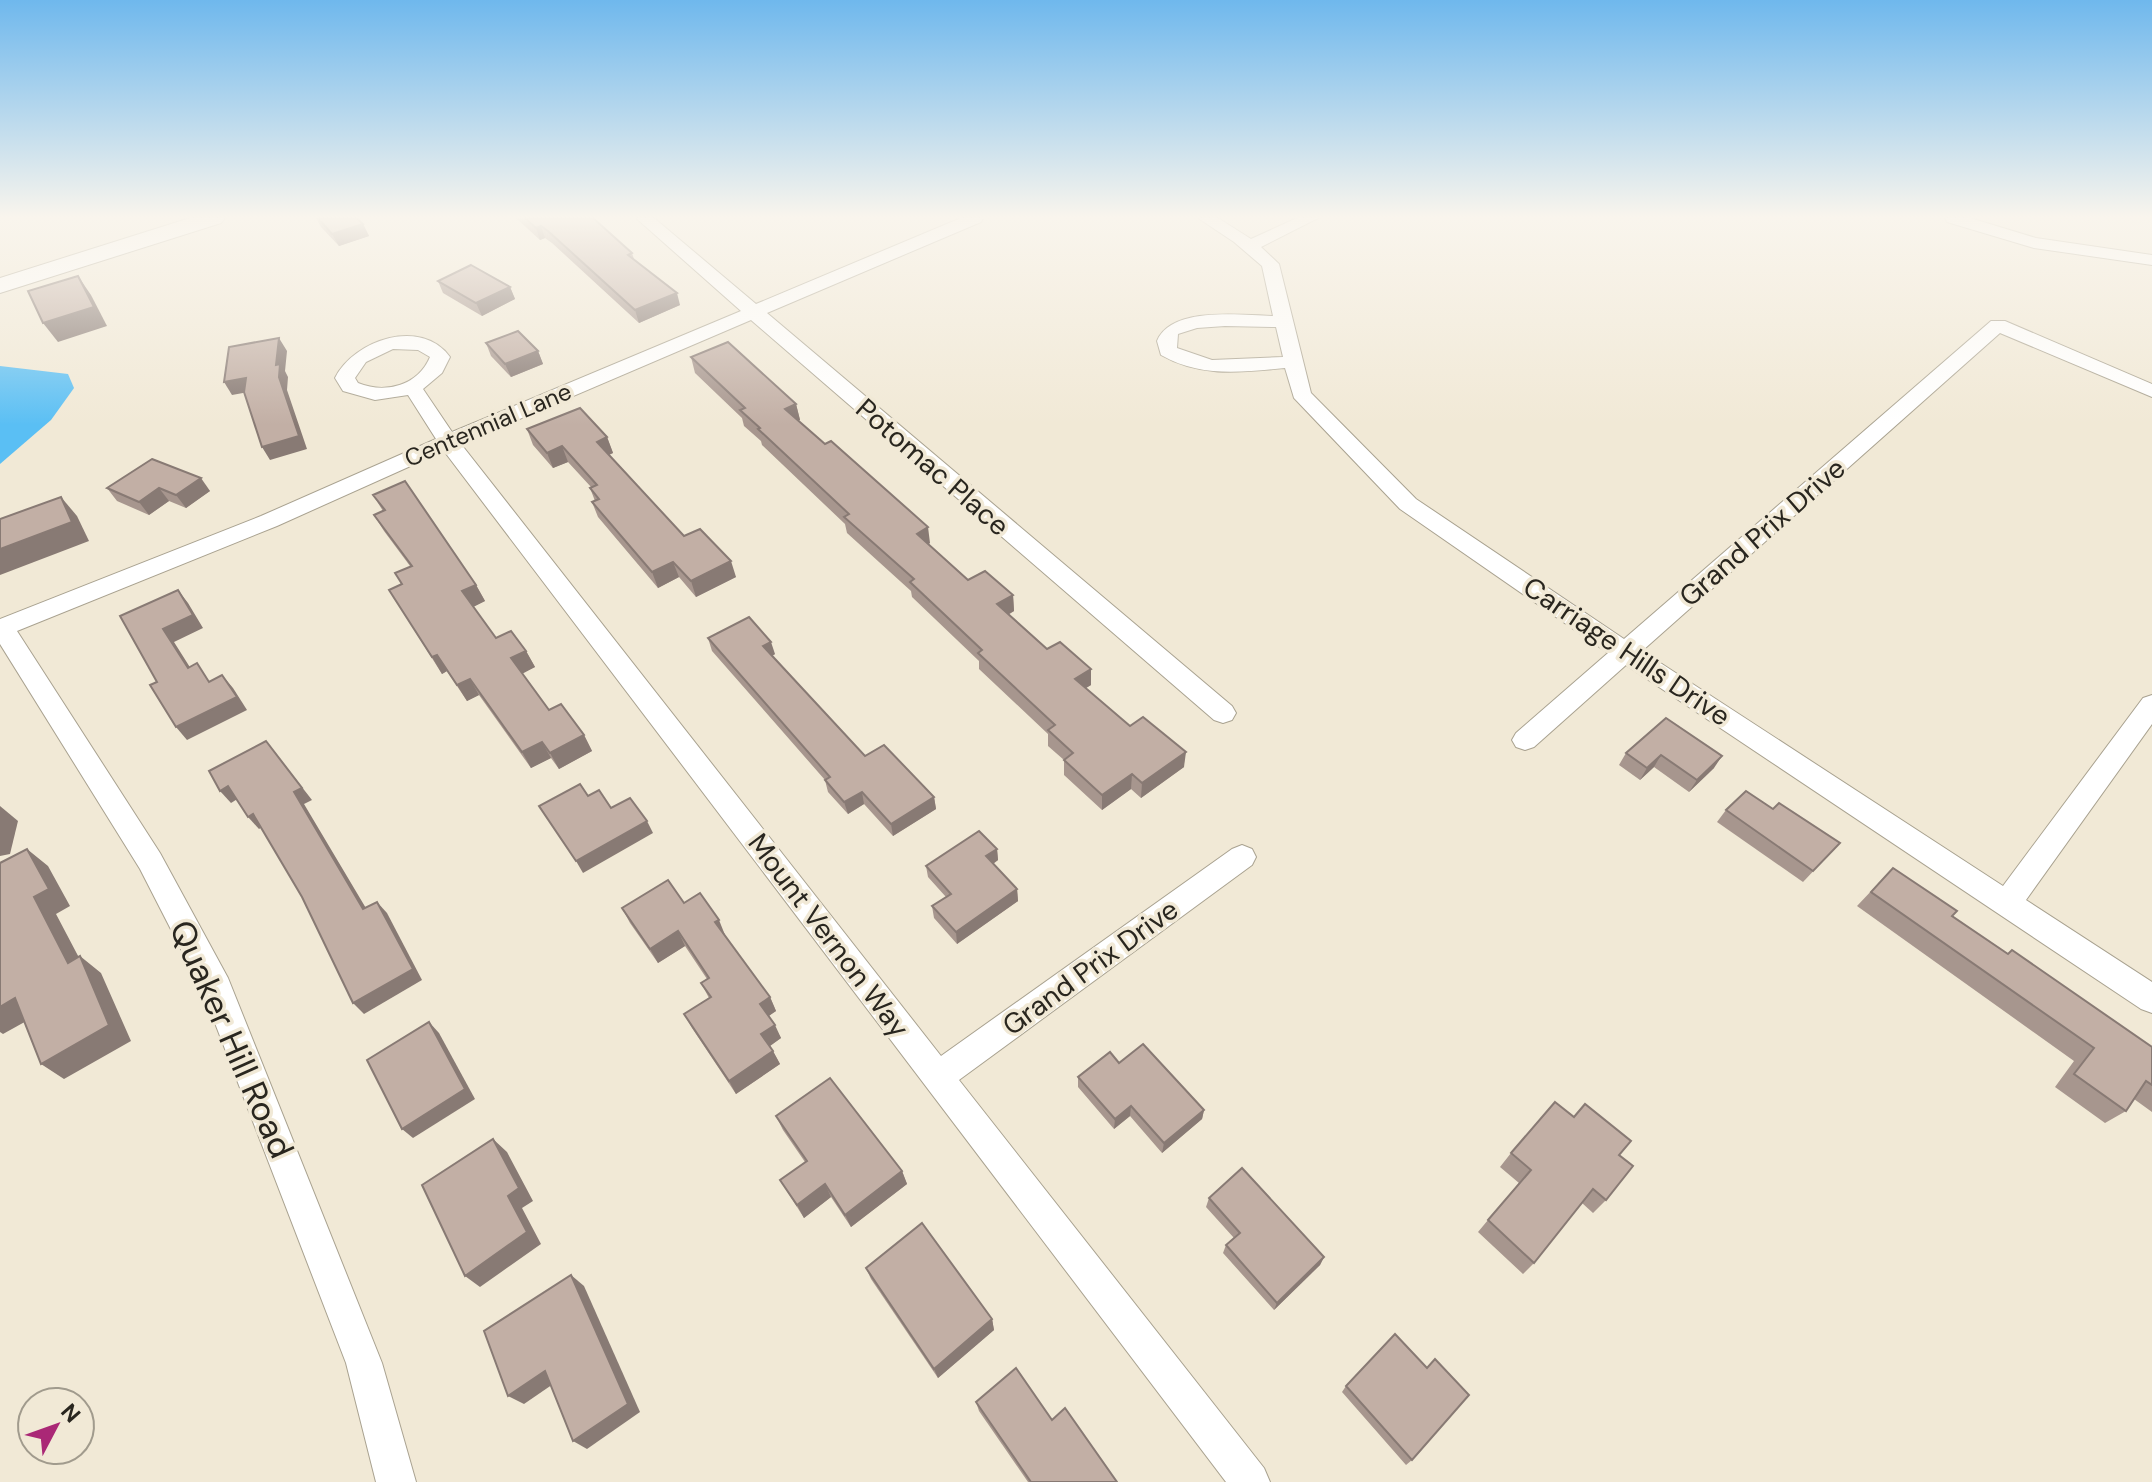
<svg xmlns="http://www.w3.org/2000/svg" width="2152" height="1482" viewBox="0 0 2152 1482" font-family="'DM Sans',sans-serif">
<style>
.water{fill:#5abff4}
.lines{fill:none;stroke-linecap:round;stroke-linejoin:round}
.street-casing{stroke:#a9a290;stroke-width:2}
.secondary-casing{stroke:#a9a290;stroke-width:2}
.street{fill:#fff;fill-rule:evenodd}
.secondary{fill:#fff;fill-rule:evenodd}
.wall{fill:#a7968e}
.shaded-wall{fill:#887a74}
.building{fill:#c2afa5;stroke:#887a74;stroke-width:2}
.labels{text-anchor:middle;stroke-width:7;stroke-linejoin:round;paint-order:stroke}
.far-street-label{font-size:24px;fill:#29261f;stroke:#f1e9d6}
.street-label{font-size:28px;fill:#29261f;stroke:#f1e9d6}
.near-street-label{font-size:34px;fill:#29261f;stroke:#f1e9d6}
</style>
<rect width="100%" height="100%" fill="#f1e9d6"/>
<path class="water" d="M0,366l68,8 6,14 -23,32 -51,44z"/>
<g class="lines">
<defs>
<g id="street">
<path d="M636,218h18l102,86 205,-86h22l-2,4 -214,91 465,393 4,7 -4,7 -9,3 -9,-3 -463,-400 -290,124 480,612 291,-207 10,-4 10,4 4,8 -4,8 -293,215 305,388 6,14h-44l-782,-1031 -167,75 -260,105 143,222 68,125 154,385 34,119h-40l-30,-119 -143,-371 -63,-123 -140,-225v-25l261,-103 175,-77 -28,-44 -33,5 -32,-9 -8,-13c19,-38 86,-61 115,-21l-8,16 -19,16 29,43 289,-121zM393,349l25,1 12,7c-12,29 -45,37 -72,26l-3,-5 11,-16z"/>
<path d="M1198,218h20l33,21 46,-21h21l-57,29 18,17 32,129 105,106 208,140 367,-318h14l147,63v13l-152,-64 -358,318 361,235 140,-188 9,-3v29l-126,176 126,82v31l-11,-4 -515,-344 -92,82 -9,3 -9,-3 -4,-7 4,-7 92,-80 -208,-144 -106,-111 -9,-30c-43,4 -84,10 -124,-13l-4,-14c14,-35 84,-26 116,-25l-11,-50 -28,-24zM1225,326l51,1 7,30 -71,3 -35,-12 1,-14 19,-6z"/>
<path d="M1945,218h25l66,20 116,17v10l-118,-17 -87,-26z"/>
</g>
<path id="secondary" d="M190,218h35l-4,5 -221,70v-15z"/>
</defs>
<use href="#street" class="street-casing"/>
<use href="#secondary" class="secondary-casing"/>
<use href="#street" class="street"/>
<use href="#secondary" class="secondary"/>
</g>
<g class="wall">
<path d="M316,218h41l6,6 6,12 -30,10 -18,-19z"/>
<path d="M516,218h77l39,35 2,6 46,46 -41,18 -87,-80 -7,-5 -5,2z"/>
<path d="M438,281l72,6 5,12 -33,17 -39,-23z"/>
<path d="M486,343l52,8 5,13 -32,13 -20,-21z"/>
<path d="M691,357l105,47 4,16h-2l132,123 -2,1 40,36 45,15 1,16 -6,4 39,34 44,36 -6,3 45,38 54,41 -43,31 -10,-9 -29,21 -38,-35v-15l-16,-14v-12l-69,-65v-8l-67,-64 -1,-6 -64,-58 -2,-9 -83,-79 -1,-4 -17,-15 -2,-8 -47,-45z"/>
<path d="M527,429l80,8 6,16 -4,2 75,81 52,41 -40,20 -17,-20 -21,11 -60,-71 -6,-15 3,-1 -5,-13 1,-1 -23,-25 -15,6 -20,-23z"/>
<path d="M152,459l58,32 -24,17 -17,-7 -20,14 -32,-14 -10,-13z"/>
<path d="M373,495l103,90 9,16 -12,6 23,31 30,13 9,16 -13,6 27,37 35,25 8,16 -33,18 -8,-11 -20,10 -52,-73 -12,6 -20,-30 -5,3 -53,-84 13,-6 8,-18 -26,-35 -10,-16 9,-4z"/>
<path d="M708,638l67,16 -3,2 93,100 69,41 2,12 -43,27 -29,-32 -16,10 -20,-22 -3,-12 -113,-129z"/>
<path d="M1666,718l48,50 -25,24 -35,-25 -14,13 -21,-15 7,-12z"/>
<path d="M1773,809l67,34 -37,39 -86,-60 9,-12z"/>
<path d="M997,849l1,11 -5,4 24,25 1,12 -61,43 -23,-26 -2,-12 14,-9 -18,-20 -2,-11z"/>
<path d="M1893,868l59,48 56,38 4,-4 140,97v65l-18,-13 -8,12 -21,12 -50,-36 19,-26 -217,-155z"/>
<path d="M684,903l41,32h-1l46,62 6,14 -8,5 13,22 -11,8 10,18 -44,30 -44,-66 -8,-14 25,-16 -8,-15 6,-4 -22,-33 -27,17 -28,-40 -8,-15z"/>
<path d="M1119,1063l85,47 -2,9 -40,34 -32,-37 -16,13 -36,-42v-10z"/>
<path d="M776,1116l126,55 5,13 -56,43 -20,-30 -27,21 -24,-38 25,-18 -22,-32z"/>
<path d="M1511,1153l108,2 -13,45 -13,13 -11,-10 -48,60 -11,11 -45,-42 41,-49 -19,-16z"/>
<path d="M1209,1198l115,59 -4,8 -46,45 -51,-57 3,-8 8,-7 -28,-31z"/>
<path d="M866,1268l126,51 2,11 -56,48 -67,-99z"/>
<path d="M1435,1359l-23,101 -6,5 -64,-73 4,-6 81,-18z"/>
<path d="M976,1402l76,18 65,62h-89l-49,-71z"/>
</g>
<g class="shaded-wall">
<path d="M363,224l6,12 -30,10 -7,-12z"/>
<path d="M541,226l4,12 -5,2 -4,-12z"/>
<path d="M78,276l13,19 16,31 -49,16 -15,-19z"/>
<path d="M510,287l5,12 -33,17 -6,-13z"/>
<path d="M677,293l3,12 -41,18 -4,-13z"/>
<path d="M279,338l8,13 -2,20 3,6 -1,13 20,59 -37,11 -8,-13 17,-70 -3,-12z"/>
<path d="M538,351l5,13 -32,13 -6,-13z"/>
<path d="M246,378l8,13 -22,4 -8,-13z"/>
<path d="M796,404l4,16 -12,5 -3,-16z"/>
<path d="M607,437l6,16 -10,4 -6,-15z"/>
<path d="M562,446l6,16 -15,6 -6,-15z"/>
<path d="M201,478l9,13 -24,17 -10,-13z"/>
<path d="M159,488l10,13 -20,14 -10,-13z"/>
<path d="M61,497l16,19 12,25 -89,34v-26z"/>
<path d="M928,527l2,16 -11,7 -2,-16z"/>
<path d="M731,561l5,16 -40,20 -5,-16z"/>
<path d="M673,562l6,15 -21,11 -6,-16z"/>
<path d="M476,585l9,16 -14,7 -9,-17z"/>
<path d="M178,590l10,13 15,25 -29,14 24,38 -10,-12 -25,-39z"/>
<path d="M1013,595l1,16 -16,9 -1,-16z"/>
<path d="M771,642l4,12 -8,5 -4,-13z"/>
<path d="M526,651l9,16 -15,8 -9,-17z"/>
<path d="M437,655l10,16 -5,3 -10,-17z"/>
<path d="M1091,669v16l-16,10v-16z"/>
<path d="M222,675l11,13 14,22 -60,30 -11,-13z"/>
<path d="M470,679l9,16 -12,6 -10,-16z"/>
<path d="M584,735l8,16 -33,18 -9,-16z"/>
<path d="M266,741l46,59 -8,4 69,116 -10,-11 -69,-117z"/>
<path d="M542,742l9,16 -20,10 -9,-16z"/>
<path d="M1186,752l-2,15 -43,31 1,-15z"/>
<path d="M1661,755l-7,12 -14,13 7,-12z"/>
<path d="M1722,756l-8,12 -25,24 8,-12z"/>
<path d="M1132,774l-1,15 -29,21v-15z"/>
<path d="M228,786l11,12 -8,5 -11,-12z"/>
<path d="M862,792l2,12 -16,10 -4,-12z"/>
<path d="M934,797l2,12 -43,27 -2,-12z"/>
<path d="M0,806l18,15 -8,33 -10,2z"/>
<path d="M253,814l11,12 -5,3 -11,-12z"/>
<path d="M647,821l6,12 -70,40 -7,-12z"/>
<path d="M27,849l21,17 22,40 -14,8 30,57 -6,-15 21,17 30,68 -67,38 -23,-15 -7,-167z"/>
<path d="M997,849l1,11 -11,8 -1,-12z"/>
<path d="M1017,889l1,12 -61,43 -1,-12z"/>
<path d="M377,902l10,11 35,67 -58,34 -11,-11z"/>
<path d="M719,920l6,15 -4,2 -6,-15z"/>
<path d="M678,931l7,15 -27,17 -8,-14z"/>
<path d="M770,997l6,14 -10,7 -6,-14z"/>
<path d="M15,998l24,16 -36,20 -3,-2v-25z"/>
<path d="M429,1022l10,11 36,66 -62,39 -11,-9z"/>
<path d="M775,1025l6,13 -14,10 -6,-14z"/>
<path d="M773,1051l7,13 -44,30 -7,-13z"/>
<path d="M1131,1106l-1,10 -16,13 1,-10z"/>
<path d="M1204,1110l-2,9 -40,34 2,-10z"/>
<path d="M493,1139l14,13 26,49 -11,7 19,36 -61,43 -15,-11 43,-80z"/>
<path d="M902,1171l5,13 -56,43 -6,-12z"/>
<path d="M825,1184l6,13 -27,21 -7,-13z"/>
<path d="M1324,1257l-4,8 -46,45 3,-7z"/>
<path d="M571,1275l13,11 56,126 -53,37 -14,-8z"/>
<path d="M992,1319l2,11 -56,48 -4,-9z"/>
<path d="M545,1371l14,9 -35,24 -16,-8z"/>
</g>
<g class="building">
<path d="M318,218h39l6,6 -31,10z"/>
<path d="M525,218h68l39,35 -4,2 49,38 -42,17 -87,-79 -7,-5 -5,2z"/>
<path d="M471,265l39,22 -34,16 -38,-22z"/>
<path d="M78,276l16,31 -51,16 -15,-32z"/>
<path d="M518,331l20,20 -33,13 -19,-21z"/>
<path d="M279,338l-3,27 4,-1 -1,13 20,59 -37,11 -18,-55 2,-14 -22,4 5,-35z"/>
<path d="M728,342l68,62 -11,5 40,35 6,-3 97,86 -11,7 51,46 17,-9 28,24 -16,9 50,45 13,-7 31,27 -16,10 55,47 13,-9 43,35 -44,31 -10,-9 -30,21 -38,-35 9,-7 -25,-23 7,-5 -77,-72 4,-3 -72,-68 4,-3 -70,-62 5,-3 -91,-85 2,-1 -20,-18 5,-2 -54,-51z"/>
<path d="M580,408l27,29 -10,5 87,94 16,-7 31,32 -40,20 -18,-19 -21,10 -60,-70 7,-3 -9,-11 7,-3 -35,-39 -15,7 -20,-24z"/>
<path d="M152,459l49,19 -25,17 -17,-7 -20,14 -32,-14z"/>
<path d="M405,481l71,104 -14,6 34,47 15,-7 15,20 -15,7 38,52 12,-6 23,31 -34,18 -8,-11 -20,10 -52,-73 -13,6 -20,-30 -5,2 -43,-67 13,-6 -7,-11 17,-7 -38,-51 11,-5 -12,-15z"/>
<path d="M61,497l11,25 -72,27v-30z"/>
<path d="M178,590l15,25 -30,14 25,39 9,-5 12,19 13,-7 15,22 -61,30 -26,-42 7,-3 -37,-66z"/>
<path d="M749,617l22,25 -8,4 102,110 19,-11 50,52 -43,27 -29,-32 -18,10 -19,-22 5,-3 -122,-139z"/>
<path d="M1666,718l56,38 -25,24 -36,-25 -14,13 -21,-15z"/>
<path d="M266,741l36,47 -8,4 69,117 14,-7 36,67 -60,34 -51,-106 -49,-83 -5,3 -20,-31 -8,5 -11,-20z"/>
<path d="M580,784l8,12 11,-6 12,18 19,-10 17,23 -71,40 -37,-55z"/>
<path d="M1746,791l27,18 6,-6 61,40 -27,28 -87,-61z"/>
<path d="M979,831l18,18 -11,7 31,33 -61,43 -24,-26 19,-12 -25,-28z"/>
<path d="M27,849l22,40 -15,8 34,66 12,-7 29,69 -68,39 -26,-66 -15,9v-144z"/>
<path d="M1893,868l64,43 -5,5 56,38 4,-4 140,97v38l-6,-4 -20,30 -52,-37 20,-26 -223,-156z"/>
<path d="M668,880l16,23 16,-10 19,27 -4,2 55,75 -10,7 15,21 -14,9 12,17 -44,30 -45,-67 27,-17 -10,-14 8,-5 -31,-47 -28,18 -28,-41z"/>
<path d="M429,1022l36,67 -63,40 -35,-69z"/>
<path d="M1143,1044l61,66 -40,33 -33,-37 -16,13 -37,-42 32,-25 9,11z"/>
<path d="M830,1078l72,93 -57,44 -20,-31 -28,21 -17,-25 27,-19 -31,-45z"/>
<path d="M1555,1102l19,15 11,-13 46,37 -12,14 14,11 -27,34 -13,-11 -59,74 -46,-43 43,-50 -20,-17z"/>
<path d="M493,1139l26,49 -11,8 19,36 -62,44 -43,-91z"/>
<path d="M1242,1168l82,89 -47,46 -51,-58 14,-12 -31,-35z"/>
<path d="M922,1223l70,96 -58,50 -68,-101z"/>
<path d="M571,1275l57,129 -55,37 -28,-70 -37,25 -24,-65z"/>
<path d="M1395,1334l32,34 8,-9 34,36 -57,65 -66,-74z"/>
<path d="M1016,1368l36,52 13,-12 52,74h-86l-55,-80z"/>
</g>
<linearGradient id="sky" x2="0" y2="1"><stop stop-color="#6fb8ed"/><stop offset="0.51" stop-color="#f9f5ed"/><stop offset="1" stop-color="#f9f5ed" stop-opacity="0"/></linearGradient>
<rect width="2152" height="425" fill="url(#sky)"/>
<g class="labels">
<g class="far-street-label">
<text transform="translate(488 425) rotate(-23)" y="8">Centennial Lane</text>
</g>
<g class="street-label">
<text transform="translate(933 467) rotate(41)" y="10">Potomac Place</text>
<text transform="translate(1762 532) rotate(-41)" y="10">Grand Prix Drive</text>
<text transform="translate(1627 651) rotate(34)" y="10">Carriage Hills Drive</text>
<text transform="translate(829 935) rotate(53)" y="10">Mount Vernon Way</text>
<text transform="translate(1090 967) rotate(-36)" y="10">Grand Prix Drive</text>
</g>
<g class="near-street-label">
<text transform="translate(232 1039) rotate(66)" y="12">Quaker Hill Road</text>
</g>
</g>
<g transform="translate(56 1426) rotate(49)"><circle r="38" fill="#f1e9d6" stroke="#a19b8d" stroke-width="2"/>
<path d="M0-6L14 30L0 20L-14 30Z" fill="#aa2876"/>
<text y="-12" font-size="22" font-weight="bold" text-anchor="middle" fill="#29261f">N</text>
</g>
</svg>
